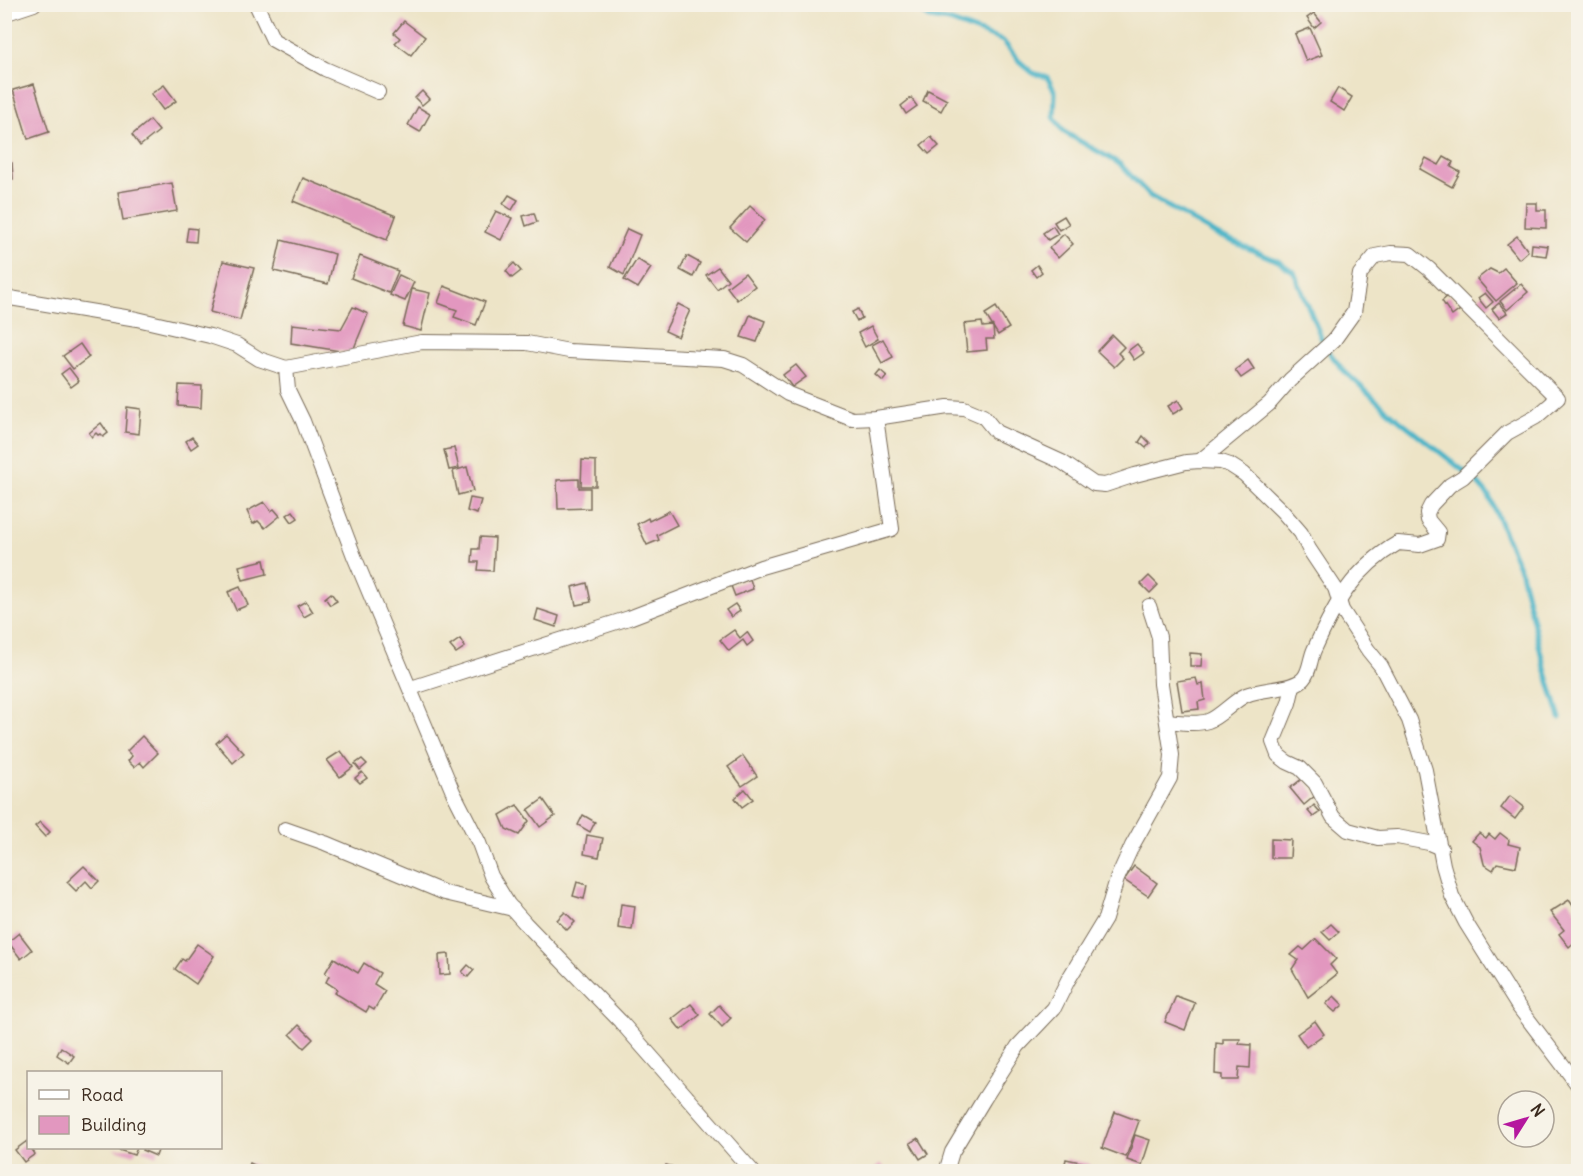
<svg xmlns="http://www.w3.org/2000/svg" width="1583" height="1176" viewBox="0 0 1583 1176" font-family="Delius,sans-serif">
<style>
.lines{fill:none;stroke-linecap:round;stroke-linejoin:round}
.stream{stroke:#49b4c7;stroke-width:5}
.building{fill:#e297bf}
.street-casing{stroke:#796b59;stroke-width:16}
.street{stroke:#fff;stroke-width:14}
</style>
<rect width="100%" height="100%" fill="#f7f3e8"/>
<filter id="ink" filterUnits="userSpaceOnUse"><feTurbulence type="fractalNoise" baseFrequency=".0167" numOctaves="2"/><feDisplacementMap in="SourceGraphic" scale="12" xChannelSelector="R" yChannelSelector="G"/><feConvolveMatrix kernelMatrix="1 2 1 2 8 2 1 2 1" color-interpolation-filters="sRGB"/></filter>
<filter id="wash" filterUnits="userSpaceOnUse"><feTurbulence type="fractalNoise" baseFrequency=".008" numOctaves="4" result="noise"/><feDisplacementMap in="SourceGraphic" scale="24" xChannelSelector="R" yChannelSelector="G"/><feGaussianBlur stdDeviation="1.35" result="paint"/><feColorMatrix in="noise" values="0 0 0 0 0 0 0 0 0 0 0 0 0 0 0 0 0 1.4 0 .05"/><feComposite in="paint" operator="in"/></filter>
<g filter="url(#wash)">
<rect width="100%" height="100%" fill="#ede4c7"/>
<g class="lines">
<path class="stream" d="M911,4l18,14 20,3 54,20 16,20 14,12 14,4 8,15 -1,25 10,15 56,32 30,32 67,39 61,26 16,11 31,75 18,23 44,40 88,70 14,16 32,76 22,90 17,56"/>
</g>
<g id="blocks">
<g class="building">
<path d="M1422,4h12l-2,7 -11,-3z"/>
<path d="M1314,13l7,9 -7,6 -7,-10z"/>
<path d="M404,21l21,16 -14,18 -16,-12 5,-5 -6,-5z"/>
<path d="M1310,28l12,27 -16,6 -11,-27z"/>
<path d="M34,84l15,48 -21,7 -15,-49z"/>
<path d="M164,85l12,16 -13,9 -12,-16z"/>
<path d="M1338,88l14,9 -8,14 -14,-9z"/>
<path d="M928,90l19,10 -6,11 -18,-10z"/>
<path d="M422,91l7,8 -7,6 -7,-7z"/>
<path d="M911,98l6,8 -11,8 -5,-8z"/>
<path d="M418,107l12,7 -10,18 -12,-7z"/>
<path d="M150,120l9,11 -19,15 -8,-11z"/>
<path d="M931,137l8,9 -10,8 -8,-9z"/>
<path d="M1444,157l9,5 -2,5 9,5 -8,15 -32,-18 6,-11 13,7z"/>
<path d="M4,163h8l1,16h-9z"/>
<path d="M303,178l93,38 -9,24 -94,-39z"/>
<path d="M172,183l5,28 -54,9 -5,-28z"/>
<path d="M509,195l9,5 -6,10 -9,-6z"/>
<path d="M1526,203h11v7h9v18l-21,-1z"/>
<path d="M750,206l15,14 -19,22 -16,-14z"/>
<path d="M496,211l16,7 -11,22 -16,-8z"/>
<path d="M534,213l3,9 -11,4 -3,-10z"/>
<path d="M1064,216l5,8 -10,6 -5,-8z"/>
<path d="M1053,226l5,8 -10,6 -5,-7z"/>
<path d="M188,228l9,1 -1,13 -10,-1z"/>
<path d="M627,229l13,6 -16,40 -14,-8z"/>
<path d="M1064,234l9,10 -15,14 -9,-10z"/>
<path d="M1517,236l11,15 -9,8 -12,-15z"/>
<path d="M281,240l54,14 -7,30 -54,-13z"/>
<path d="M1532,244l16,2 -2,10 -15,-2z"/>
<path d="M360,256l38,15 -9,22 -38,-15z"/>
<path d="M687,256l13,7 -7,14 -13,-7z"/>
<path d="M637,259l14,9 -13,20 -14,-8z"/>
<path d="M223,261l31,7 -14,52 -30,-8z"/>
<path d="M514,263l7,8 -9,7 -6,-7z"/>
<path d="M1037,265l5,7 -6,5 -5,-7z"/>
<path d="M718,267l10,13 -11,9 -11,-14z"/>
<path d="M1504,268l13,15 -21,18 -19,-22 13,-10 8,4z"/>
<path d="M745,273l10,13 -18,14 -10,-13z"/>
<path d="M399,275l15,7 -9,19 -15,-6z"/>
<path d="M1521,284l7,8 -21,18 -7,-9z"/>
<path d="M444,286l41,16 -9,23 -22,-8 3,-7 -19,-7z"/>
<path d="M412,289l18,4 -9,38 -18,-5z"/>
<path d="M1485,293l8,9 -7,6 -8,-10z"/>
<path d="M1449,295l11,15 -8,6 -10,-15z"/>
<path d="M1499,303l8,10 -8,5 -7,-9z"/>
<path d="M678,304l12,6 -12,27 -13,-6z"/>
<path d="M353,307l15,7 -16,39 -61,-10 1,-19 49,5z"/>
<path d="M996,307l13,21 -11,7 -13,-21z"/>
<path d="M858,309l4,9 -5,3 -5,-9z"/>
<path d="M750,315l15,6 -8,21 -16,-5z"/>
<path d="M982,322l1,5 10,-1 1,13h-8l1,11 -20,2 -3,-28z"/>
<path d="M871,326l7,13 -13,8 -7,-14z"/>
<path d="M1112,335l12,12 -6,6 5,5 -9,9 -17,-16z"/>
<path d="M883,339l10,18 -11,6 -10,-18z"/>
<path d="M80,344l9,13 -16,12 -10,-13z"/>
<path d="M1137,344l7,9 -10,7 -6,-9z"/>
<path d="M1248,360l6,9 -13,9 -6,-8z"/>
<path d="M796,365l10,12 -14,10 -9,-12z"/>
<path d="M69,368l10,13 -8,6 -10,-13z"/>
<path d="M880,370l7,6 -4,5 -7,-6z"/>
<path d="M179,385l23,1 -1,22 -23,-2z"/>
<path d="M1178,400l5,8 -10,6 -5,-8z"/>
<path d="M127,407l14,2 -2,25 -14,-2z"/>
<path d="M101,423l7,10 -5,4 -3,-3 -2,1 -2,-2 -4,4 -3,-4z"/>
<path d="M1143,436l7,7 -4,5 -7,-6z"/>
<path d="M192,437l6,7 -7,5 -5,-8z"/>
<path d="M454,448l5,20 -10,2 -5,-20z"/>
<path d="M582,460l14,1v25h-15z"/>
<path d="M467,467l6,24 -15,4 -5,-24z"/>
<path d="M579,479v9h11v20l-32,1 -1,-29z"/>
<path d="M470,498l11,2 -4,14 -10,-3z"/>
<path d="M264,502l7,9 3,-2 6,7 -15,12 -7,-7 -5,3 -6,-13z"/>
<path d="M293,511l5,7 -6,4 -5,-7z"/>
<path d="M669,511l8,14 -20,10 2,5 -12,5 -10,-21 11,-6 1,3z"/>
<path d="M480,537l15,1 -2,33 -15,-1 1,-8h-7l1,-13h6z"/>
<path d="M264,560l3,14 -24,6 -4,-14z"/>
<path d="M1149,576l9,9 -8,8 -9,-9z"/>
<path d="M750,579l3,10 -18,7 -4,-10z"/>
<path d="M587,583l4,19 -15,3 -4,-18z"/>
<path d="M240,587l8,18 -12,5 -8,-18z"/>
<path d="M331,593l6,8 -7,4 -5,-7z"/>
<path d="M306,601l7,11 -9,5 -7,-11z"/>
<path d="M735,604l5,7 -9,6 -5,-7z"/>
<path d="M538,609l21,7 -3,11 -21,-7z"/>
<path d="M734,630l6,8 7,-6 6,9 -6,5 -4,-6 -14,11 -9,-11z"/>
<path d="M460,639l5,8 -9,6 -6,-7z"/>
<path d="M1190,653l12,1 -1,12h-11z"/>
<path d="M1196,678l2,7 5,-1 2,16 -7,2 1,7 -17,2 -5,-30z"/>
<path d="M226,734l18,19 -11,10 -17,-20z"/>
<path d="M142,736l16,17 -14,14 -4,-5 -6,5 -6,-6 4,-5 -5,-5z"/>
<path d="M341,751l12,16 -13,10 -13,-17z"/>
<path d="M743,756l14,20 -15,10 -14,-19z"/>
<path d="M362,759l5,5 -7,6 -5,-6z"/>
<path d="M362,772l5,6 -7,5 -5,-5z"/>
<path d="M1303,778l13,17 -12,10 -14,-17z"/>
<path d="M745,789l8,10 -11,8 -7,-9z"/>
<path d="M1510,796l14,11 -9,12 -14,-11z"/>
<path d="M543,799l12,17 -15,11 -12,-17z"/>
<path d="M517,805l12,16 -10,14 -13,-6 -6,-14z"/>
<path d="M1314,805l6,7 -7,5 -5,-6z"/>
<path d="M583,815l12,7 -5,10 -12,-7z"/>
<path d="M40,822l10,10 -5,5 -10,-11z"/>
<path d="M1479,833l7,5 3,-4 6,5 5,-6 9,7 -1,4 12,3 -4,20 -19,-4 -4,7 -9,-6 -4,-17 -8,-6z"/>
<path d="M587,835l16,3 -4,19 -15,-3z"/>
<path d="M1271,839l20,1 -1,18h-19z"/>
<path d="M84,866l15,15 -7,7 -6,-7 -10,10 -9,-9z"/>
<path d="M1134,866l23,17 -9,13 -24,-16z"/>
<path d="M577,882l10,3 -3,14 -11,-3z"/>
<path d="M1569,900l9,13v26l-9,8 -10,-13 5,-4 -14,-18z"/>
<path d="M621,904l14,2 -3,24 -14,-2z"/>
<path d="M565,912l10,10 -8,8 -10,-10z"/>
<path d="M1331,924l8,8 -9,8 -8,-8z"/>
<path d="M19,933l13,17 -11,9 -13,-17z"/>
<path d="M1316,939l20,20 -6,6 7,9 -29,23 -16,-28 6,-9 -7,-5 9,-8 4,3z"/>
<path d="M197,944l17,12 -18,28 -21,-15 7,-10 3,2z"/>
<path d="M449,954l1,20 -10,1 -1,-20z"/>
<path d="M334,958l24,15 6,-10 16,10 -6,11 11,7 -11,19 -5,-3 -3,5 -31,-19 2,-4 -11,-7 3,-6 -4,-3z"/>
<path d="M468,965l6,5 -6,7 -6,-5z"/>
<path d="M1176,996l19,7 -10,27 -20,-8z"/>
<path d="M1334,996l9,9 -8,7 -9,-8z"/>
<path d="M691,1004l9,11 -19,15 -9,-11z"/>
<path d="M719,1005l12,13 -9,9 -12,-13z"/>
<path d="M1315,1021l9,13 -18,13 -9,-13z"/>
<path d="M299,1025l14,14 -9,9 -14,-14z"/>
<path d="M1223,1039h17l-1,5 12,1 -1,23 -11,-1 -1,13h-16v-5l-7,-1 1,-31 7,1z"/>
<path d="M61,1047l13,9 -5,7 -12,-8z"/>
<path d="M1115,1112l24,9 -13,36 -24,-9z"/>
<path d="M1135,1135l15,5 -8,25 -15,-5z"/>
<path d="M918,1138l10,16 -8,5 -10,-16z"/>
<path d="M27,1141l1,7h3l4,6 -11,8 -9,-12z"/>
<path d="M113,1148h24l-3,7z"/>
<path d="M143,1148h16l-3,8 -14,-6z"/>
<path d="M1066,1159l24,5 -1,8h-26z"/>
<path d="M250,1163l18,9h-23z"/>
<path d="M881,1163l6,9h-17z"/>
<path d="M666,1165l16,4 -1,3h-17z"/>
</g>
</g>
</g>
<g filter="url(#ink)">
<use href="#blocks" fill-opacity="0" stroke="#796b59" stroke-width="1.5"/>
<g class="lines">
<defs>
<g id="street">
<path d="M256,4l17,36 52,29 53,23"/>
<path d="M4,14l30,-10"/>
<path d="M4,297l133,22 73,17 27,9 22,14 27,9 2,22 15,31 51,135 99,236 26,51 12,33 17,28 17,19 95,98 133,151"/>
<path d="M286,368l136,-26 105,1 42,8 155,8 19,6 45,29 64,25 24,-1 72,-11 16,1 19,8 13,16 66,30 32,22 11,1 30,-10 51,-13 14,-1 21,1 9,3 14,9 38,37 19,22 8,16 26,39 7,22 26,40 13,16 28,54 16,50 18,95 9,31 14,27 52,83 60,79"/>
<path d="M1293,686l-4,17 -16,39 5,13 9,7 13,6 15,15 18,34 15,13 30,8 19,-1 32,6 12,5"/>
<path d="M411,688l218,-70 132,-51 131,-38 -16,-111"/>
<path d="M1167,721c12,1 29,4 41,0 12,-4 25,-20 38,-26 17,-7 46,-5 57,-16 7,-7 7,-20 11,-29 21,-46 39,-81 84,-107l22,2 17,-6 1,-7 -10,-12 -1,-7 4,-8 19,-20 13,-8 44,-44 29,-16 22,-19 -129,-129 -19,-15 -19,-1 -16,3 -15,18 -6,38 -20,28 -44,40 -21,24 -69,57"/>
<path d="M285,829l40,14 120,50 68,16"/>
<path d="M946,1172l6,-20 32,-53 34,-53 36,-38 14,-28 37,-61 12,-40 15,-33 38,-68 2,-23 -11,-71 -2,-47 -10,-31"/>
</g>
</defs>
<use href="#street" class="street-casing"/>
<use href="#street" class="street"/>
</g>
</g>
<rect width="1583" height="1176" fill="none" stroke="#f7f3e8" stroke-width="24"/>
<rect x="27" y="1071" width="195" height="78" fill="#f7f3e8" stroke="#aca397" stroke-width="1.5"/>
<rect x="39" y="1090" width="30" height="9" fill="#ffffff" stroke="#aca397" stroke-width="1.5"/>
<text x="81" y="1101" font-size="18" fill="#3b2a1e">Road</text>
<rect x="39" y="1116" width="30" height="18" fill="#e297bf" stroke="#aca397" stroke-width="1.5"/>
<text x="81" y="1131" font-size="18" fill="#3b2a1e">Building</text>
<g transform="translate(1526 1119) rotate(53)"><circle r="28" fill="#f7f3e8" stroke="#aca397" stroke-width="1.5"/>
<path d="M0-4.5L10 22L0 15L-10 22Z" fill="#b5179e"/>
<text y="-9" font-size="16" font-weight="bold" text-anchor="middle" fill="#3b2a1e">N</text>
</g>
</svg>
